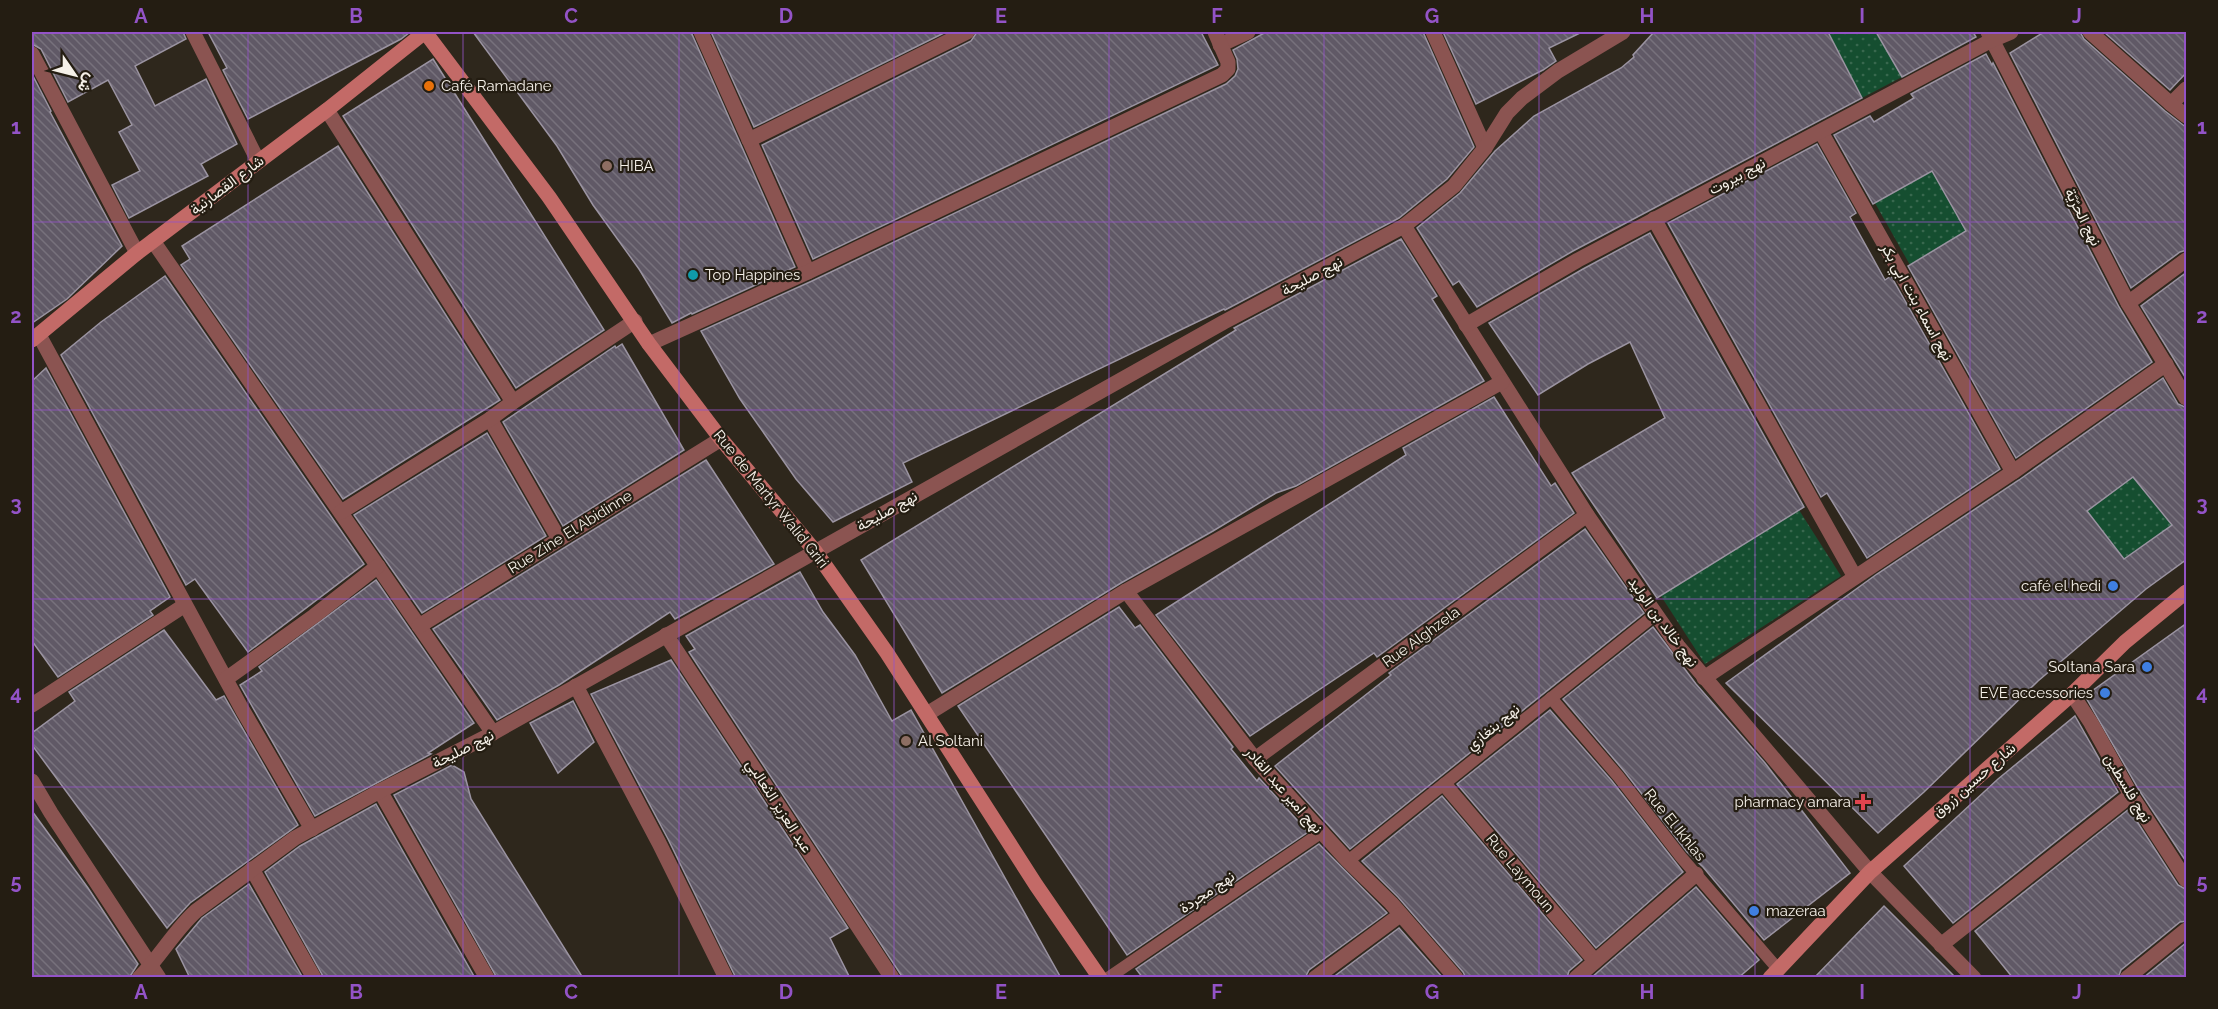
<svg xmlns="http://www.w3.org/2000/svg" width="2218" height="1009" viewBox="0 0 2218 1009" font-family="Raleway,Vazirmatn,sans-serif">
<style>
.grass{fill:url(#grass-dots)}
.building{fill:url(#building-back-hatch);stroke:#9b94a2;stroke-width:1.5;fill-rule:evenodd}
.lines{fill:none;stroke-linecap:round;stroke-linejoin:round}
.lane{stroke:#8b5451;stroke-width:12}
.street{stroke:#8b5451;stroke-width:15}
.secondary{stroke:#c36a67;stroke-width:15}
.grid{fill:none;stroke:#9353c7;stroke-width:1.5;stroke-opacity:0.55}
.food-dot{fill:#e8710a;stroke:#241d12;stroke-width:2}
.education-dot{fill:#8d6e63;stroke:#241d12;stroke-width:2}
.culture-dot{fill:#0f9aa8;stroke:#241d12;stroke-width:2}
.shop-dot{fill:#3f7fe0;stroke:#241d12;stroke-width:2}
.health-dot{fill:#e0444e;stroke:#241d12;stroke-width:2}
.labels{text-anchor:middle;stroke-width:4.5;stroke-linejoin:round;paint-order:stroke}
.poi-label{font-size:15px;fill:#f5f0e8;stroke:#241d12;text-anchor:start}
.street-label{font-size:15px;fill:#f5f0e8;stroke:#241d12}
.neatline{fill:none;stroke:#9353c7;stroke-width:2}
.grid-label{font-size:20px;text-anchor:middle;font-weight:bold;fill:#9353c7}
</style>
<defs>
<pattern id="grass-dots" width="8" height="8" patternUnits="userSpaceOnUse" patternTransform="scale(1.5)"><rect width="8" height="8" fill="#154e30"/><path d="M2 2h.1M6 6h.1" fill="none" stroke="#38684e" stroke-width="1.8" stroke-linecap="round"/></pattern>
<pattern id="building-back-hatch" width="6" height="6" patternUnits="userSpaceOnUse" patternTransform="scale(1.5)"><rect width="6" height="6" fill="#605966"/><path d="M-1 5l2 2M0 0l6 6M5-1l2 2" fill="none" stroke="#77717c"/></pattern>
</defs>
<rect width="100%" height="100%" fill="#2e271c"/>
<g class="grass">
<path d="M1828,32h50l24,45 -40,21z"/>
<path d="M1932,171l34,60 -56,34 -35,-62z"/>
<path d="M2133,477l39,48 -48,34 -37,-48z"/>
<path d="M1799,510l42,66 -136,88 -44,-68z"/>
</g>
<g class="building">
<path d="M32,32h151l3,7 -51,27 20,40 51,-27 31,65 -36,20 7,12 -79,42 -17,-33 28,-14 -21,-39 13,-7 -24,-45 -40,22 -27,-53 -9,-5z"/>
<path d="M208,32h202l-9,7 -153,80 -25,-49 4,-2z"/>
<path d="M473,32h218l104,235 -103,47 -1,-1 -19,10 -33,-54 -46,-64 -36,-59z"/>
<path d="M711,32h235l-192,95z"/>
<path d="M977,32h224l17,33 -405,194 -51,-114 209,-104z"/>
<path d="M1266,32h157l51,115 -27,32 -48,39 -174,92 -1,-1 -321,154 9,19 -79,40 -37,-43 -56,-80 -39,-68 111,-50 414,-197 9,-8 3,-7 -1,-10 -4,-9z"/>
<path d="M1443,32h139l-33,16 7,13 -13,9 -67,34z"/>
<path d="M1654,32h174l34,66 -289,153 -96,56 -18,-26 -6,4 -36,-57 43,-35 35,-42 39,-35 87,-48 13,-11 -1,-2z"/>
<path d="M1876,32h97l3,5 -74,40z"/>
<path d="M2044,32h36l4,7 81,72 22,17v122l-7,2 -49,36 -121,-235z"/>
<path d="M2104,32h83v40l-17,18z"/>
<path d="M1986,54l6,11 1,-2 126,244 33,55 -136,96 -108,-192 58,-35 -34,-60 -59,33 -39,-69 36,-19 4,6 40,-24 -3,-4z"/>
<path d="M433,59l171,271 -88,58 -173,-272z"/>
<path d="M32,74l19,37 -1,1 72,134 -55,53 -35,24z"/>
<path d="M1817,144l39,69 -6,4 35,63 6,-4 109,193 -133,89 -40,-65 -6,4 -153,-274z"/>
<path d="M338,146l162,254 -157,99 -162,-234 9,-6 -8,-13z"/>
<path d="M1650,233l154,274 -147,91 -85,-125 93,-55 -35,-76 -42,22 -50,31 -49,-72 94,-54z"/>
<path d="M1401,239l36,57 -5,3 52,82 -188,105 -20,7 -63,38 -92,52 -179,110 -81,-133 375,-230 -2,-2z"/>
<path d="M2187,272v108l-46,-74z"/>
<path d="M165,276l199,288 -116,88 -53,-73 -9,6 -125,-230 40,-33z"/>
<path d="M622,344l62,106 -121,76 -60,-104 112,-76 1,2z"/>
<path d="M46,368l124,229 -20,14 3,4 -95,62 -26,-36v-260z"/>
<path d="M2163,378l15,26 9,4v151l-41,30 -108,92 -114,111 -46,41 -152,-150 151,-109 142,-94zM2133,477l39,48 -48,34 -37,-48z"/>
<path d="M1494,397l57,89 4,-3 19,30 -197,144 -3,-4 -124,83 -94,-121 250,-160 -3,-7z"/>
<path d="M487,433l59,103 -124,77 -68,-98z"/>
<path d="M706,460l68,104 -99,55 -5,-7 -111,73 -62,35 -64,-91z"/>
<path d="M1585,529l59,84 -294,236 -75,-83 116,-91 -2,-2z"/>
<path d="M800,572l23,40 32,43 37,66 19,-11 150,268h-158l-214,-326 6,-3 -9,-13z"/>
<path d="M376,580l98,143 -46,30 3,1 -116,62 -75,-131 22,-14 -3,-4z"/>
<path d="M1119,607l16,21 5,-3 93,122 -2,2 26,32 2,-3 49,54 -181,123 -169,-249z"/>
<path d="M2187,623v240l-48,-73 -54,-94z"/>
<path d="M1653,627l43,57 69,79 85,110 -86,67 -61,-73 -16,-15 -63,-81 -61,-72z"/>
<path d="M164,630l52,70 8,-4 74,129 -108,78 -23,25 -135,-183v-12l43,-32 -6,-9z"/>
<path d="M671,660l177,268 -18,10 20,40h-114l-68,-139 -77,-145z"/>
<path d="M573,701l21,41 -36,31 -28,-50z"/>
<path d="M1550,710l62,71 71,91 -87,76 -139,-164z"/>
<path d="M2075,716l43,76 -165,131 -49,-57 94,-87z"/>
<path d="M452,765l12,7 7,27 112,179h-86l-103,-183z"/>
<path d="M1442,796l140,164 -13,11 -2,7h-101l-3,-6 -65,-75 -36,-36z"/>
<path d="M376,804l99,174h-151l-59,-106 35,-26z"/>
<path d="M2129,809l49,76 9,5v31l-7,1 -59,48 -3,8h-105l-38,-47z"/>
<path d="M32,811l56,77 50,76 -9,14h-97z"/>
<path d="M1319,844l68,69 -78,57 -4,8h-162l-7,-9z"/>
<path d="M249,884l54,94h-113l-14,-29 26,-31z"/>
<path d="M1696,887l63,73 -21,18h-147z"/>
<path d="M1884,906l72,72h-142z"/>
<path d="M1399,928l44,50h-111z"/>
<path d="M2187,942v36h-44z"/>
</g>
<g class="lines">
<g class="lane">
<path d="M1551,698l67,78 63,81 97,112"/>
<path d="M1348,861l308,-247"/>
<path d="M1108,978l214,-146"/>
</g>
<g class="street">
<path d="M193,32l65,129"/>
<path d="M701,32l107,240"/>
<path d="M1433,32l52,116"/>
<path d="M1988,32l140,271 58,95"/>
<path d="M2090,32l81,72 15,-15"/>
<path d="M1220,45l28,-13"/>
<path d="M32,54l105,199"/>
<path d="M2171,104l15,12"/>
<path d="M327,110l186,292"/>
<path d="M1821,132l192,340"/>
<path d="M749,140l218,-108"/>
<path d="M1654,219l201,358"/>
<path d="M1404,226l183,289 91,131 192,226 104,106"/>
<path d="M153,241l340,492"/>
<path d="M2128,303l58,-43"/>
<path d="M1466,325l112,-65 414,-220 19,-8"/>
<path d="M39,335l204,376 69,118"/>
<path d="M649,344l159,-72 414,-197 6,-6v-7l-13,-30"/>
<path d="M490,419l69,120"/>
<path d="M341,512l149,-93 23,-17 122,-81"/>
<path d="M1126,591l129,168 93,102 43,42 65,75"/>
<path d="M419,626l302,-187"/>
<path d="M666,635l226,343"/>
<path d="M1704,678l309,-206 153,-108"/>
<path d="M226,679l88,-63 64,-50"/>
<path d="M576,686l83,157 67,135"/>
<path d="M2072,694l19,29 40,72 55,85"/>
<path d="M32,705l153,-100"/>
<path d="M927,714l199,-123 376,-209"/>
<path d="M1255,759l332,-244"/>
<path d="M32,781l19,32 108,165"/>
<path d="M1445,785l150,176"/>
<path d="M380,791l107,187"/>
<path d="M252,869l62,109"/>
<path d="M1941,945l190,-150"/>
<path d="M139,978c21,-21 35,-47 57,-67l99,-73 85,-47 104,-53 740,-416 180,-96 50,-40 31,-38 22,-35 15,-15 36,-27 65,-39"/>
<path d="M1315,978l85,-63"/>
<path d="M1576,978l120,-104"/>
<path d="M2127,978l59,-48"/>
</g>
<g class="secondary">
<path d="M425,32l124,165 100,147 72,95 94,112 72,102 149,232 64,93"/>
<path d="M32,340l105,-87 190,-143 98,-78"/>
<path d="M1770,978l100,-106 202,-178 53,-52 61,-50"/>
</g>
</g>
<path class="grid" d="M248,32v946M463,32v946M679,32v946M894,32v946M1109,32v946M1324,32v946M1539,32v946M1755,32v946M1970,32v946M32,222h2154M32,410h2154M32,599h2154M32,787h2154"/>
<circle class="food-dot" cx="429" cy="86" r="6"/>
<g class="education-dot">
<circle cx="607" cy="166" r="6"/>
<circle cx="906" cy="741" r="6"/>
</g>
<circle class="culture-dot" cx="693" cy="275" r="6"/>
<g class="shop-dot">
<circle cx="2113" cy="586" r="6"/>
<circle cx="2147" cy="667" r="6"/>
<circle cx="2105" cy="693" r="6"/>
<circle cx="1754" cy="911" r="6"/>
</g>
<path class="health-dot" d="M1860 793h6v6h6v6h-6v6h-6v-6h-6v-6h6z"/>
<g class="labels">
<g class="poi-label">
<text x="441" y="91">Café Ramadane</text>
<text x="619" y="171">HIBA</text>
<text x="705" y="280">Top Happines</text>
<text x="2101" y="591" text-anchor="end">café el hedi</text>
<text x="2135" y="672" text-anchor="end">Soltana Sara</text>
<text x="2093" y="698" text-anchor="end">EVE accessories</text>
<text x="918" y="746">Al Soltani</text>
<text x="1851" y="807" text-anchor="end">pharmacy amara</text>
<text x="1766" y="916">mazeraa</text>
</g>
<g class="street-label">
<text transform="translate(1737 176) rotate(-28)" y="5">نهج بيروت</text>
<text transform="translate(227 185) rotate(-37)" y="5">شارع القصارنية</text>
<text transform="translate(2083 217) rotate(63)" y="5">نهج الحرّيّة</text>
<text transform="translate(1312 276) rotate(-28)" y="5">نهج صليحة</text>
<text transform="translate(1917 302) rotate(61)" y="5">نهج اسماء بنت ابي بكر</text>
<text transform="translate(771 499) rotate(51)" y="5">Rue de Martyr Walid Griri</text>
<text transform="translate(887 511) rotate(-29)" y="5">نهج صليحة</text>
<text transform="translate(570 532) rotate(-32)" y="5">Rue Zine El Abidinne</text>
<text transform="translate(1663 622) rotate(54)" y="5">نهج خالد بن الوليد</text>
<text transform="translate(1421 637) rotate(-36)" y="5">Rue Alghzela</text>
<text transform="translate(1493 727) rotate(-39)" y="5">نهج بنغازي</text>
<text transform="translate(463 749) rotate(-27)" y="5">نهج صليحة</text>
<text transform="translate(1974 780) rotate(-41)" y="5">شارع حسين زروق</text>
<text transform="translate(2128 788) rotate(59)" y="5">نهج فلسطين</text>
<text transform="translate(1284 790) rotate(49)" y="5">نهج امير عبد القادر</text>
<text transform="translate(779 806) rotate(57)" y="5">عبد العزيز الثعالبي</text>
<text transform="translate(1675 825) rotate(51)" y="5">Rue El Ikhlas</text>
<text transform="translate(1520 873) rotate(50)" y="5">Rue Laymoun</text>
<text transform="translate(1207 892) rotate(-34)" y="5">نهج مجردة</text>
</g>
</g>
<rect width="2218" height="1009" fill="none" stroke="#241d12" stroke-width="66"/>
<g transform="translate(75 75) rotate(125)" stroke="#241d12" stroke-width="4.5" paint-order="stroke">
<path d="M0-4.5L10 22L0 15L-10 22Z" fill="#f5f0e8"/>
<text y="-9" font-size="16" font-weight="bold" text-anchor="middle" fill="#f5f0e8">ش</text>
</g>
<rect x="33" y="33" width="2152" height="943" class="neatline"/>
<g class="grid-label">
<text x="141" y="23">A</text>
<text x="356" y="23">B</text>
<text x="571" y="23">C</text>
<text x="786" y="23">D</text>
<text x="1001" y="23">E</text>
<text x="1217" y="23">F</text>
<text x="1432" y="23">G</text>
<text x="1647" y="23">H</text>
<text x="1862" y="23">I</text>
<text x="2077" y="23">J</text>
<text x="16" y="134">1</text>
<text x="2202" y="134">1</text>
<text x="16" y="323">2</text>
<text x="2202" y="323">2</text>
<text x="16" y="511">3</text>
<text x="2202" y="511">3</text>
<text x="16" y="700">4</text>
<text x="2202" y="700">4</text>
<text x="16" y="889">5</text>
<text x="2202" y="889">5</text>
<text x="141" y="999">A</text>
<text x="356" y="999">B</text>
<text x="571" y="999">C</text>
<text x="786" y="999">D</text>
<text x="1001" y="999">E</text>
<text x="1217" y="999">F</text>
<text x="1432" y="999">G</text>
<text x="1647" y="999">H</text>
<text x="1862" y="999">I</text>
<text x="2077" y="999">J</text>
</g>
</svg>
